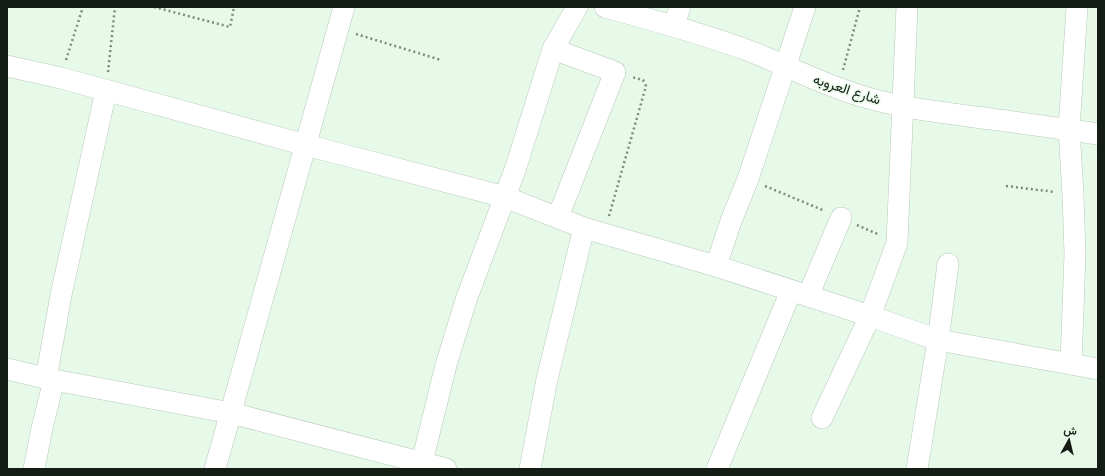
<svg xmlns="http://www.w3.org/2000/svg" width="1105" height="476" viewBox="0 0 1105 476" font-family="Mulish,Vazirmatn,sans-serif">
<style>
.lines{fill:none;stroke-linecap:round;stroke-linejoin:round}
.minor-casing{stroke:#b7c9b8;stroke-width:22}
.path{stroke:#7d8a7f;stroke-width:2.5;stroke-dasharray:2 3;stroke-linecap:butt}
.minor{stroke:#fff;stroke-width:21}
.labels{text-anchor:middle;stroke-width:3;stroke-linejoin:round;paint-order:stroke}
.street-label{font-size:14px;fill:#151c16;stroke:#e7fae9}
</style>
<rect width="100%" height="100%" fill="#e7fae9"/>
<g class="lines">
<defs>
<g id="minor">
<path d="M605,7c48,13 95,26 142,43 41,16 78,36 121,48 35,10 71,14 107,19 41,5 82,11 123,17"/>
<path d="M674,25l6,-18"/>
<path d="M553,49l62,23 -57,145"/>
<path d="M7,66l54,12 245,67 199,52 79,31 132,38 154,50 68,24 160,29"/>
<path d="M716,266l15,-45 17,-42 57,-172"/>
<path d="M808,296l33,-78"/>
<path d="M1071,364l4,-110 -2,-59 -4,-66 8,-122"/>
<path d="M7,369l47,11 177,33 215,56"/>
<path d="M46,379l15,-84 45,-204"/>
<path d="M822,418l48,-102 27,-73 10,-236"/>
<path d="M422,462l24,-97 20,-65 49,-130 38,-121 24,-42"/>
<path d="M34,469l8,-41 12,-48"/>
<path d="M215,469l129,-462"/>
<path d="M530,469l17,-90 37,-151"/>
<path d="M717,469l74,-178"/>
<path d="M917,469l21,-129 10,-76"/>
</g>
</defs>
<use href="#minor" class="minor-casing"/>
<g class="path">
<path d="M154,7l76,20 4,-20"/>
<path d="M356,34l85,26"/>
<path d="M66,60l17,-53"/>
<path d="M843,70l17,-63"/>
<path d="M108,72l7,-65"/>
<path d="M765,186l60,25"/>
<path d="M1006,186l49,6"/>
<path d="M609,216l37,-130 -3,-6 -11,-3"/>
<path d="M857,225l23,10"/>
</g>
<use href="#minor" class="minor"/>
</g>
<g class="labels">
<g class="street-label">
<text transform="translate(847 89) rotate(18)" y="5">شارع العروبه</text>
</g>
</g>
<rect width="1105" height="476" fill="none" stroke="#151c16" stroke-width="16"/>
<g transform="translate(1069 440) rotate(8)" stroke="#e7fae9" stroke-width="3" paint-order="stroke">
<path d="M0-3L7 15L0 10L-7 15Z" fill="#151c16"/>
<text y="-6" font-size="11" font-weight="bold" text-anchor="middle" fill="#151c16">ش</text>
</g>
</svg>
